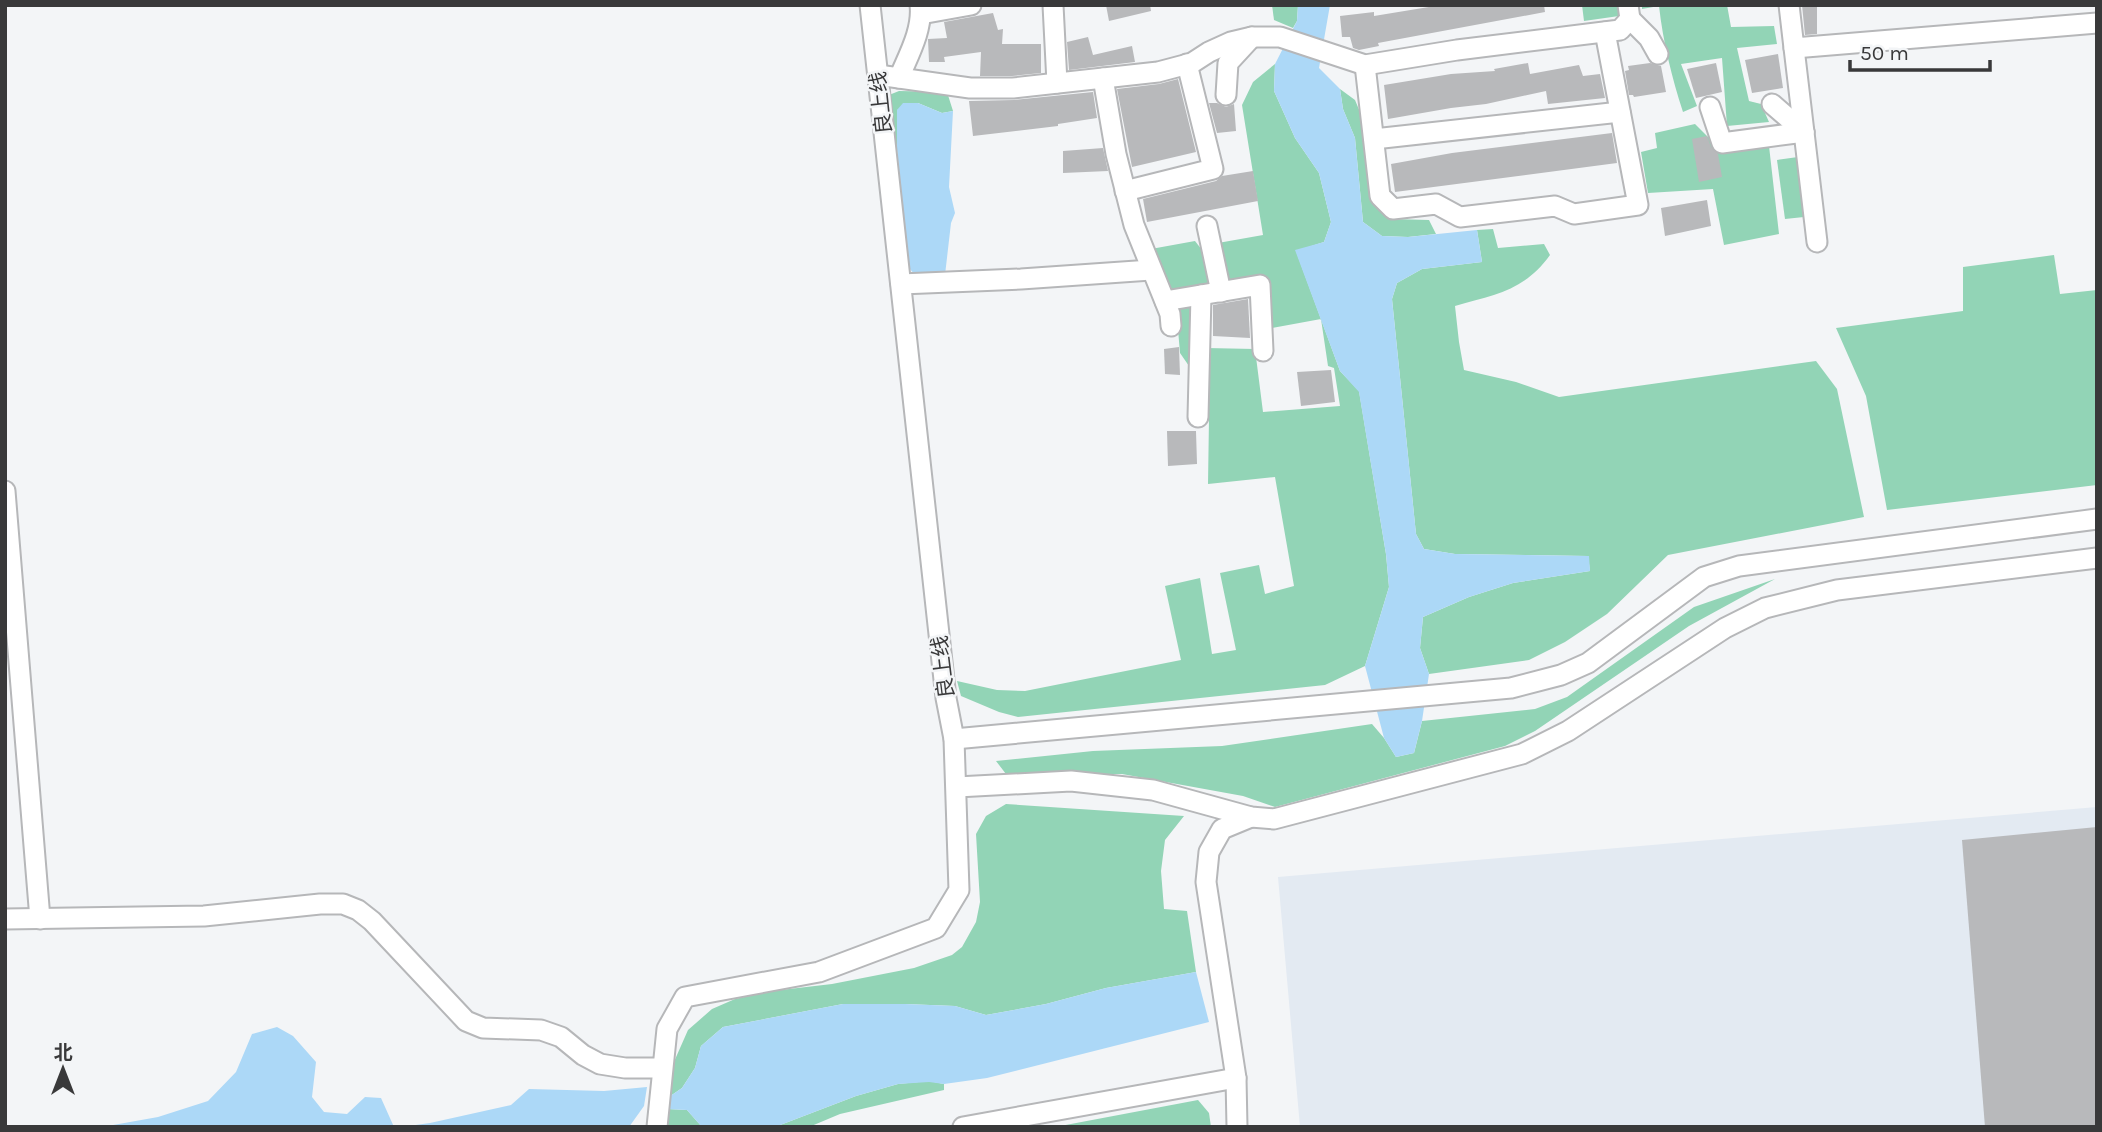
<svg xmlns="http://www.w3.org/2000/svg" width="2102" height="1132" viewBox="0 0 2102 1132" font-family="Karla,'Noto Sans SC',sans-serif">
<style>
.built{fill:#e3eaf2}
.green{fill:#92d4b6}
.water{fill:#acd8f7}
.building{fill:#b8b9bb}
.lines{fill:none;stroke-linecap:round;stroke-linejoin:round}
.minor-casing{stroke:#b6b7b9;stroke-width:23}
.minor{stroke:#fff;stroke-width:19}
.labels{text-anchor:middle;stroke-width:5;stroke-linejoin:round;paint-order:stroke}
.street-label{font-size:21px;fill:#39393a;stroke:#f3f5f7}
</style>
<rect width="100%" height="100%" fill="#f3f5f7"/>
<path class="built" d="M2097,807v320h-797l-22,-250z"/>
<g class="green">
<path d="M1272,5h26l-1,16 -4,7 -19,-8z"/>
<path d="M1582,5h35l2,11 -35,5z"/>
<path d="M1642,5h85l4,22 43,-1 3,18 -40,4 12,53 12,3 8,18 -42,4 -5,-68 -41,6 16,42 -14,6c-11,-34 -20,-70 -24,-106l-17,3z"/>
<path d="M1275,64l-1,27 21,47 24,35 12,49 -7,20 -28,9 44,120 19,20 27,163 3,33 -24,79 -40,19 -307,32 -19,-5 -38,-16 -4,-15 40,9 28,1 156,-31 -16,-74 35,-8 12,76 24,-4 -16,-77 39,-8 6,29 29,-8 -19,-109 -67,7 1,-66 -3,-70 49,1 8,63 77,-6 -6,-38 -6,-2 -7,-47 -49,9 -3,-48 -40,6 -11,-43 45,-8 -21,-130 11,-23z"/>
<path d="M1340,89l15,11 5,12 14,87 7,13 11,7 37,1 7,14 -28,3 -26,-1 -19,-14 -8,-84 -12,-29z"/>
<path d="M899,91l48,1 6,19 -11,2 -24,-10 -21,7v40l-8,-55z"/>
<path d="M1695,124l28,28 46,-6 10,88 -55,11 -11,-56 -65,4 -7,-41 16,-4 -2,-15z"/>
<path d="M1798,157l6,60 -19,2 -8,-59z"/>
<path d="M1493,229l5,19 46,-4 6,11c-26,36 -54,39 -95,51l4,36 5,28 52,12 43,15 257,-36 21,28 27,128 -196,38 -61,59 -42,28 -36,18 -100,14 -9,-26 3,-31 46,-20 44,-14 77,-12 -2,-15 -133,-2 -31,-5 -8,-15 -24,-235 5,-16 25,-14 60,-7 -5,-32z"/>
<path d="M1195,241l7,9 8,36 -42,10 -17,-47z"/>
<path d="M2054,255l6,39 37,-4v195l-210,25 -21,-114 -30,-68 127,-17v-44z"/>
<path d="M1195,304l3,113 -9,2v-53l-9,-13 -4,-47z"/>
<path d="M1775,579l-86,47 -154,105 -30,15 -230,61 -32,-11 -121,-22h-116l-10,-13 97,-10 129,-5 150,-22 12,14 12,19 18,-4 8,-32 113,-12 32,-12 127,-90z"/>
<path d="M1006,804l178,12 -19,24 -4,31 3,38 23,2 9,61 -90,16 -60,16 -60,11 -31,-9 -50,-2h-62l-120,23 -22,19 -6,22 -13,20 -16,11 7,-35 15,-34 24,-21 23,-10 37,-8 60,-7 82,-16 38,-13 10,-8 14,-25 4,-20 -4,-68 10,-18z"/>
<path d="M929,1081l15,3v6l-104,24 -31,13h-34l81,-31 42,-12z"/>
<path d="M1198,1100l11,13 2,14h-156z"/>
<path d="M667,1109l20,1 15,17h-36z"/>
</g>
<g class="water">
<path d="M1298,5h32l-11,63 21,21 3,20 12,29 8,84 19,14 26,1 69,-7 5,32 -60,7 -25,14 -5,16 24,235 8,15 31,5 134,2 1,15 -77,12 -44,14 -46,20 -3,31 9,26 -7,47 -8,32 -18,4 -12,-19 -19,-72 24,-79 -3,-33 -27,-162 -19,-21 -45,-121 29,-8 7,-20 -12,-49 -24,-35 -21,-47 1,-27 22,-43z"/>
<path d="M903,103h15l24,10 11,-2 -4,76 6,26 -4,10 -6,52 -29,1 -7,-8 -12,-118v-40z"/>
<path d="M1196,972l13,50 -222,56 -43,6 -15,-2 -31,2 -42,12 -81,31h-73l-15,-17 -20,-1 -1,-10 16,-11 13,-20 6,-22 22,-19 120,-23h62l50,2 31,9 60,-11 60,-16z"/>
<path d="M277,1027l16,9 23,26 -4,35 12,15 23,2 18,-17 16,1 13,29h-292l56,-10 50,-16 28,-29 16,-38z"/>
<path d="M647,1087l-3,19 -15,21h-228l29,-4 81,-18 18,-16 75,2z"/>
</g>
<g class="building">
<path d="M1106,5h44l1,6 -42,10z"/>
<path d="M1441,5h103l1,7 -167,31 1,3 -20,4 -6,-2 -3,-11h-8l-2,-21 34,-4v4z"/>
<path d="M1802,5h15v29l-12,1z"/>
<path d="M993,13l5,17 5,-1 -1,15h39v29l-29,3h-32l1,-24 -37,5 1,5h-16l-1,-23 19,-1 -3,-16z"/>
<path d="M1088,37l5,18 39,-9 3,16 -66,8 -2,-28z"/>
<path d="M1778,54l5,34 -31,5 -7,-33z"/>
<path d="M1528,63l2,11 49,-9 4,11 17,-2 5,24 -57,6 -2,-13 -60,13 -35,4 -63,11 -4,-34 67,-11 44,-3 -1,-2z"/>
<path d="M1650,63l11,3 5,26 -32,5 -1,-2h-4l-4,-24 4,-1 -1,-4z"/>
<path d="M1716,63l6,29 -26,6 -9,-29z"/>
<path d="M1178,79l18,73 -64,15 -15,-78 42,-5z"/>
<path d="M1093,92l4,26 -39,6v2l-85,10 -4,-35 45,-1z"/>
<path d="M1209,103h8l9,4 8,-3 2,27 -19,2z"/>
<path d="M1612,133l5,30 -222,29 -4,-28 61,-11z"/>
<path d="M1707,136l4,11 7,7 4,23 -23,5 -7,-43z"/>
<path d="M1103,148l5,23 -45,2v-22z"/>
<path d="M1253,171l5,30 -111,21 -4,-23 73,-18 6,-5z"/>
<path d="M1707,200l4,26 -46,10 -4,-28z"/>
<path d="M1248,299l2,39 -37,-2v-31z"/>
<path d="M1179,347l1,28 -15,-1 -1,-25z"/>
<path d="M1331,370l4,32 -34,4 -4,-34z"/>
<path d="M1167,431h29l1,33 -29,2z"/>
<path d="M2097,827v300h-112l-23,-287z"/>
</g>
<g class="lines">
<defs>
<g id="minor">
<path d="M1053,5l4,78"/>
<path d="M1789,5l5,43 303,-25"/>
<path d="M921,14l50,-9"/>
<path d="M1630,19l19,19 9,16"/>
<path d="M1794,48l23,194"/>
<path d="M1365,65l15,131 13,13 43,-5 24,13 95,-11 19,8 64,-9 -33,-173"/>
<path d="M878,75l92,13h43l145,-16 34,-9 17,-11 22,-10 21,-5h28l85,28 92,-15 163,-20 10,-11 -2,-14"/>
<path d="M899,78c9,-22 24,-48 21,-73"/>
<path d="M1103,78l13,76 18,71 36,89 1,12"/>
<path d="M1226,95l2,-32 24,-26"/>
<path d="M1772,104l32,28"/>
<path d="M1710,107l12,36 82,-11"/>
<path d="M1374,139l246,-27"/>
<path d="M1125,191l88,-22 -26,-105"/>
<path d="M1207,226l14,66"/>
<path d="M901,284l120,-5 130,-9"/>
<path d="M1165,301l95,-16 3,66"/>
<path d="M1198,417l3,-122"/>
<path d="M5,491l35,428"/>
<path d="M954,739l557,-51 50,-13 27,-12 116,-86 35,-11 358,-47"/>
<path d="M957,787l114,-6 82,9 98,27 23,2 248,-65 46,-23 157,-103 40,-20 72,-18 260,-32"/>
<path d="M5,919l199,-3 116,-12h23l15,6 14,11 94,100 17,7 58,2 20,7 22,18 17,9 25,4h37"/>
<path d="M657,1127l10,-98 18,-32 134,-25 117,-44 23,-38 -5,-151 -8,-41 -76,-693"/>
<path d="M963,1127l273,-49"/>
<path d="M1237,1127l-1,-49 -30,-196 3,-30 13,-23 29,-12"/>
</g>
</defs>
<use href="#minor" class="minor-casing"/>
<use href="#minor" class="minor"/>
</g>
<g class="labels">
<g class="street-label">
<text transform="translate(881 103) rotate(-96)" y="7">良上线</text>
<text transform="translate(943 667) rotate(-97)" y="7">良上线</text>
</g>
</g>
<rect width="2102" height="1132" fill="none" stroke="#39393a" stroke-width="14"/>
<g transform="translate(63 1069)" stroke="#f3f5f7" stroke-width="5" paint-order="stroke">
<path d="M0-5L12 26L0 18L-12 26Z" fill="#39393a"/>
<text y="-10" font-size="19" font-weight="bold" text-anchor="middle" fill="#39393a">北</text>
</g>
<path d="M1850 60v10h140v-10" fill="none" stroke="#39393a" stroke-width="3.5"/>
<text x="1860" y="60" font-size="21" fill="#39393a" stroke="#f3f5f7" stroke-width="5" paint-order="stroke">50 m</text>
</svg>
